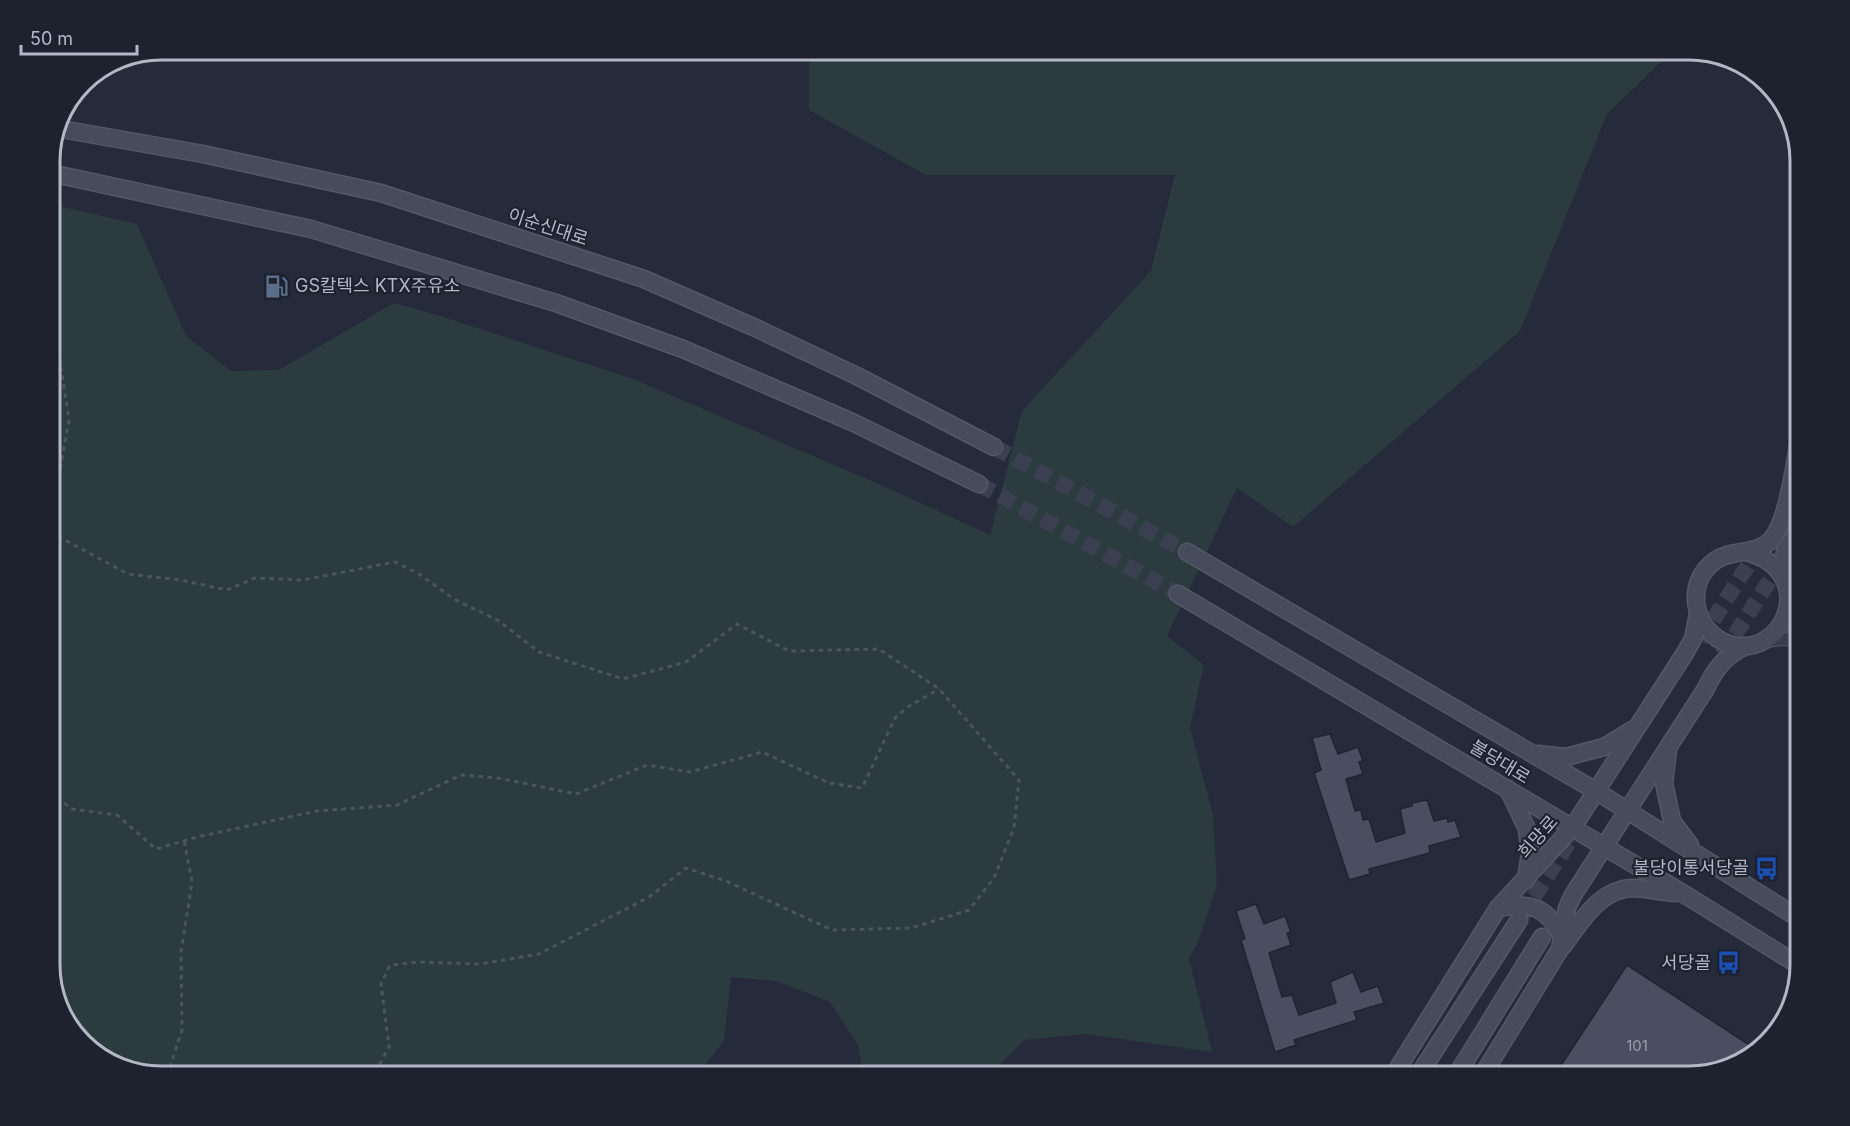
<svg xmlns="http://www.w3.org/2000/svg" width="1850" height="1126" viewBox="0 0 1850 1126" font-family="Inter,'Noto Sans KR',sans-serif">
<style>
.green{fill:#2b3b3f}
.building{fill:#494e60;stroke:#202431;stroke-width:1.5}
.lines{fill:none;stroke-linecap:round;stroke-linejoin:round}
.secondary-tunnel{stroke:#3a404f;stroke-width:16;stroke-dasharray:16 8;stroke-linecap:butt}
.minor-casing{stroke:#545865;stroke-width:14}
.secondary-casing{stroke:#545865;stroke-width:19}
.path{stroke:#49575c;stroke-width:3;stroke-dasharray:4.5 4.5;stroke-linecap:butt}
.minor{stroke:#383d4a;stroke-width:12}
.secondary{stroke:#474c5d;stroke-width:16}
.labels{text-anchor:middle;stroke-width:4.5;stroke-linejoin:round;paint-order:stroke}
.number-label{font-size:15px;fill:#999eac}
.street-label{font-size:18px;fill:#b4b8c6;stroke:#1e222f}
.poi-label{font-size:18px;fill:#b4b8c6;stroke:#1e222f;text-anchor:end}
.rim{fill:none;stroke:#b4b8c6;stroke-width:3}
</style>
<rect width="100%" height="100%" fill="#252b3a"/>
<path class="green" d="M825,50h848l-66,64 -87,217 -227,196 -56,-39 -70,148 37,29 -14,62 23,88 4,70 -19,57 -9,17 23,93 -127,-18 -61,6 -35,36h-125l-6,-31 -28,-43 -54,-21 -45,-4 -7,64 -28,35h-535l-56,-15 -40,-40 -15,-49v-768l87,20 49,112 45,35 48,-1 115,-67 40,11 199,65 255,109 102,47 32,-124 129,-140 24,-96h-249l-117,-65v-47z"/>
<g class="building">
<path d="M1330,734l8,20 20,-7 5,14 -4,1 4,12 -17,5 9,32 6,-1 2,10 6,-1 7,23 29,-9 -5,-24 12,-3v-3l14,-3 2,2 6,19 13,-3 1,4 7,-2 6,17 -32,9 1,7 -61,16 1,5 -21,6 -35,-107 7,-3 -9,-32z"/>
<path d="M1256,904l8,20 21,-8 6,16 -4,1 4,12 -22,8 13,44 10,-2 7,20 37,-12 -6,-21 23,-10 8,20 17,-6 6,17 -30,9 3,8 -63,20 2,5 -21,7 -34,-112 4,-1 -9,-28z"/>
<path d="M1627,965l130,85 -12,11 -55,15h-136z"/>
</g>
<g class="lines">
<g class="secondary-tunnel">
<path d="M994,447l193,105"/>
<path d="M979,484l199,110"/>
<path d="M1700,640l61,-95"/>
<path d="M1722,655l62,-97"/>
<path d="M1521,917l57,-89"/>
</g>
<defs>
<g id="minor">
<path d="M1790,595l10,23"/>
<path d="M1762,642l18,-3 20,1"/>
</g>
<g id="secondary">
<path d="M61,129l142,25 178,39 205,67 58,19 114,50 99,47 137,71"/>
<path d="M50,173l261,56 245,74 127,46 169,73 127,62"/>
<path d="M1187,552l409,239 204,128"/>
<path d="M1746,552c74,19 40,109 -17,92 -36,-12 -46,-62 -13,-84 16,-11 41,-5 55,-20 17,-19 24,-79 29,-105"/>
<path d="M1783,576l2,-26 15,-21"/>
<path d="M1178,594l506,300 116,72"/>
<path d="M1668,749l-4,34 8,38 18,24"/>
<path d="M1538,754l28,3 38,-10 28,-17"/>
<path d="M1508,789l19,40 3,24 -4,27"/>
<path d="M1498,908c32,-6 48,-2 64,28"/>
<path d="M1563,946c18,-24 37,-58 71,-58 14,1 29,4 43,5"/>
<path d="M1393,1076l105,-168 75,-81 112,-174 8,-14 5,-25"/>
<path d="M1418,1076l101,-156"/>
<path d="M1456,1076l86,-139"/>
<path d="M1482,1076l78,-127 7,-41 6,-13 132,-205c10,-21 20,-34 41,-44"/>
</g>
</defs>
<use href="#minor" class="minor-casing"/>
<use href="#secondary" class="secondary-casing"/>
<g class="path">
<path d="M50,323l7,19 12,78 -19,106"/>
<path d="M50,532l78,42 52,6 47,10 28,-12 48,2 92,-18 24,12 35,25 45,22 40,31 84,27 63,-17 51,-38 52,27 90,-2 60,40 80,91 -5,48 -20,50 -25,32 -58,18 -79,2 -106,-49 -40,-13 -37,29 -110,57 -59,10 -61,-2 -29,3 -9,19 8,63 -16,29"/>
<path d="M50,792l22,17 45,6 39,34 41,-12 120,-26 80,-6 64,-30 37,3 78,16 71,-29 43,7 72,-20 67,31 33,5 33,-70 11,-10 33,-19"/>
<path d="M167,1076l15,-46 -1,-78 11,-70 -8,-42"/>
</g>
<use href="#minor" class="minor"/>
<use href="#secondary" class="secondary"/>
</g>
<defs>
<symbol id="fuel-bare" viewBox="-9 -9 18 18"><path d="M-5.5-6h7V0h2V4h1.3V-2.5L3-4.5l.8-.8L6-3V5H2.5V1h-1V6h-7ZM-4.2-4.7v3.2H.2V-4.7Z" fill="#5c6f8a" stroke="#1e222f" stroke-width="2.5" paint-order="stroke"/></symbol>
<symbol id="bus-bare" viewBox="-9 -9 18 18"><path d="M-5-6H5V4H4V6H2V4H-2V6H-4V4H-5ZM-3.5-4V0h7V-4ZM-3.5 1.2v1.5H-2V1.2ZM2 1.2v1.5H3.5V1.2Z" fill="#1a4fb4" stroke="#1e222f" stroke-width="2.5" paint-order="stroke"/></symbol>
</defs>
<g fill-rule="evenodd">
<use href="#fuel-bare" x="260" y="270" width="33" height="33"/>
<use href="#bus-bare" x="1750" y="852" width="33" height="33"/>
<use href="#bus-bare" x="1712" y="946" width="33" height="33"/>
</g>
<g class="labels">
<g class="number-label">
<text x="1637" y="1051">101</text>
</g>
<g class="street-label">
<text transform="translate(548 227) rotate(18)" y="6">이순신대로</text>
<text transform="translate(1500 762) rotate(31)" y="6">불당대로</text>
<text transform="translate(1538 837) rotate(-49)" y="6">희망로</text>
</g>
<g class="poi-label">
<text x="295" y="292" text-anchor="start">GS칼텍스 KTX주유소</text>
<text x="1749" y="874">불당이통서당골</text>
<text x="1711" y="969">서당골</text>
</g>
</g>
<path d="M0 0H1850V1126H0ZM161 60H1689A101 101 0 0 1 1790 161V965A101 101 0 0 1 1689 1066H161A101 101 0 0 1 60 965V161A101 101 0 0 1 161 60Z" fill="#1e222f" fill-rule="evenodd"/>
<path class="rim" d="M161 60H1689A101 101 0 0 1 1790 161V965A101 101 0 0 1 1689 1066H161A101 101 0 0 1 60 965V161A101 101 0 0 1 161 60Z"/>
<path d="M21 45v9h116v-9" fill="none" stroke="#b4b8c6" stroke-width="3"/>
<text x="30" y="45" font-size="18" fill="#b4b8c6" stroke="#1e222f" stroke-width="4.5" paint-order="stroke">50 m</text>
</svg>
